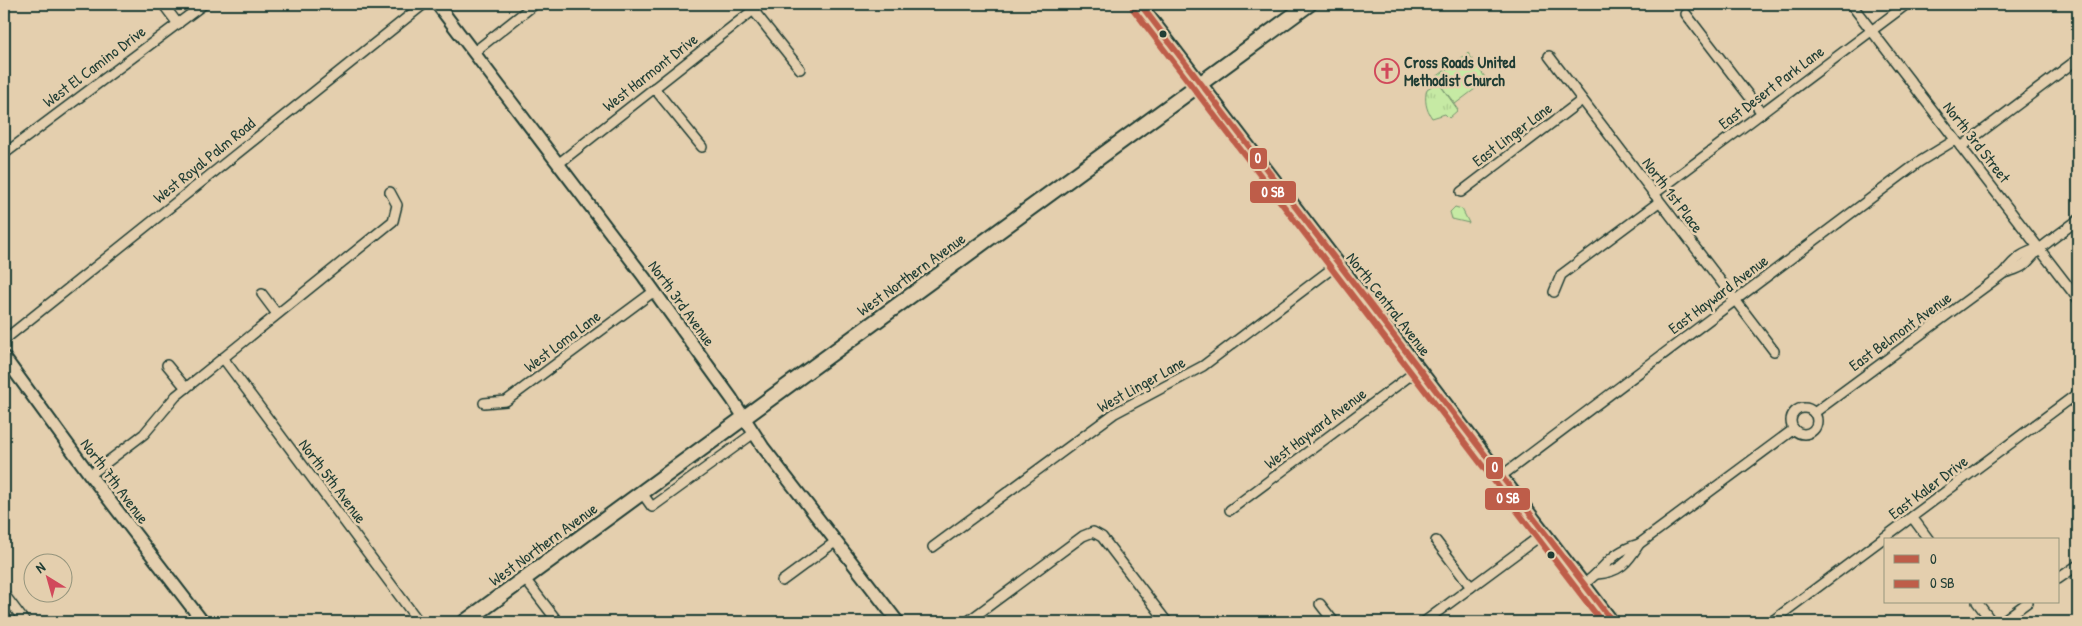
<svg xmlns="http://www.w3.org/2000/svg" width="2082" height="626" viewBox="0 0 2082 626" font-family="'Patrick Hand',sans-serif">
<style>
.forest{fill:url(#forest-firs);stroke:#72946c}
.park{fill:url(#park-tufts);stroke:#72946c}
.pitch{fill:#c6eaa4;stroke:#72946c}
.lines{fill:none;stroke-linecap:round;stroke-linejoin:round}
.street-casing{stroke:#1f3d34;stroke-width:12}
.secondary-casing{stroke:#1f3d34;stroke-width:15}
.primary-casing{stroke:#1f3d34;stroke-width:18}
.street{stroke:#e4cfae;stroke-width:9}
.secondary{stroke:#e4cfae;stroke-width:11}
.primary{stroke:#e4cfae;stroke-width:14}
.bus-1-casing{stroke:#e4cfae;stroke-width:10}
.bus-2-casing{stroke:#e4cfae;stroke-width:10}
.bus-1{stroke:#be5d49;stroke-width:6}
.bus-2{stroke:#be5d49;stroke-width:6}
.bus-dot{fill:#1f3d34;stroke:#e4cfae;stroke-width:2}
.labels{text-anchor:middle;stroke-width:5;stroke-linejoin:round;paint-order:stroke}
.poi-label{font-size:16px;font-weight:bold;fill:#1f3d34;stroke:#e4cfae;text-anchor:start}
.street-label{font-size:16px;fill:#1f3d34;stroke:#e4cfae}
.line-badge{stroke:#e4cfae;stroke-width:2}
.badge-label{font-size:14px;text-anchor:middle;font-weight:bold;fill:#fff}
</style>
<defs>
<pattern id="forest-firs" width="22" height="20" patternUnits="userSpaceOnUse" patternTransform="scale(1.25)"><rect width="22" height="20" fill="#c6eaa4"/><path d="M5 1l3.5 6h-7zM16 11l3.5 6h-7z" fill="#aaca8e"/></pattern>
<pattern id="park-tufts" width="24" height="20" patternUnits="userSpaceOnUse" patternTransform="scale(1.25)"><rect width="24" height="20" fill="#c6eaa4"/><path d="M3 7l-1-3M5 7V3M7 7l1-3M15 17l-1-3M17 17v-4M19 17l1-3" fill="none" stroke="#aaca8e"/></pattern>
</defs>
<rect width="100%" height="100%" fill="#e4cfae"/>
<filter id="ink" filterUnits="userSpaceOnUse"><feTurbulence type="fractalNoise" baseFrequency=".02" numOctaves="2"/><feDisplacementMap in="SourceGraphic" scale="10" xChannelSelector="R" yChannelSelector="G"/><feConvolveMatrix kernelMatrix="1 2 1 2 8 2 1 2 1" color-interpolation-filters="sRGB"/></filter>
<g filter="url(#ink)">
<path class="forest" d="M1455,207l7,2 7,14 -17,-4 -2,-7z"/>
<path class="park" d="M1438,82l20,28 -9,8 -4,-4 -13,4c-6,-8 -8,-19 -5,-29z"/>
<path class="pitch" d="M1468,53l19,27 -32,24 -20,-26z"/>
<g class="lines">
<defs>
<g id="street">
<path d="M163,4l15,20"/>
<path d="M1851,4l227,295"/>
<path d="M753,10l47,59"/>
<path d="M1686,14l76,99"/>
<path d="M474,52l61,-48"/>
<path d="M1549,56l225,295"/>
<path d="M654,88l48,59"/>
<path d="M1961,147l117,-88"/>
<path d="M4,154l200,-150"/>
<path d="M558,164l203,-160"/>
<path d="M1461,192l121,-92"/>
<path d="M1654,194l253,-190"/>
<path d="M2004,273c27,-7 20,-11 38,-26 12,-10 24,-18 36,-27"/>
<path d="M1554,292l7,-17 98,-73"/>
<path d="M262,294l15,20"/>
<path d="M4,340l420,-336"/>
<path d="M223,358l196,264"/>
<path d="M167,365l19,23"/>
<path d="M484,403l22,-2 147,-109"/>
<circle cx="1804" cy="421" r="13"/>
<path d="M1814,413l190,-140c11,-14 19,-21 37,-25"/>
<path d="M90,475l54,-41 32,-38 217,-175 4,-16 -7,-13"/>
<path d="M1500,477l419,-315 36,-22"/>
<path d="M642,493l10,14 102,-74"/>
<path d="M1230,510l189,-141"/>
<path d="M1912,517l17,23"/>
<path d="M1436,541l35,46"/>
<path d="M933,547l182,-134 88,-47 135,-102"/>
<path d="M1597,574c23,-2 30,-11 42,-30l155,-115"/>
<path d="M525,579l33,43"/>
<path d="M2058,579l20,-14"/>
<path d="M782,581l53,-39"/>
<path d="M1584,584c22,-16 26,-32 55,-40"/>
<path d="M4,594l21,28"/>
<path d="M1977,602l15,20"/>
<path d="M1320,604l14,18"/>
<path d="M967,622l116,-86 10,-4 9,5 65,85"/>
<path d="M1424,622l120,-89"/>
<path d="M1771,622l307,-229"/>
<path d="M2001,622l27,-20"/>
</g>
<g id="secondary">
<path d="M437,4l207,273 88,122 31,48 135,175"/>
<path d="M1140,4l473,618"/>
<path d="M4,357l86,118 113,147"/>
</g>
<path id="primary" d="M465,622l844,-618"/>
</defs>
<use href="#street" class="street-casing"/>
<use href="#secondary" class="secondary-casing"/>
<use href="#primary" class="primary-casing"/>
<use href="#street" class="street"/>
<use href="#secondary" class="secondary"/>
<use href="#primary" class="primary"/>
<defs>
<path id="bus-1" d="M1140,4l473,618"/>
<path id="bus-2" d="M1133,9l469,613"/>
</defs>
<use href="#bus-1" class="bus-1-casing"/>
<use href="#bus-2" class="bus-2-casing"/>
<use href="#bus-1" class="bus-1"/>
<use href="#bus-2" class="bus-2"/>
</g>
</g>
<defs>
<symbol id="church-ring" viewBox="-11 -11 22 22"><circle r="9.5" fill="#e4cfae" stroke="#d1495b" stroke-width="1.5"/><path d="M-1.2-6h2.4v3.5h3.3v2.4h-3.3V6h-2.4V-.1h-3.3v-2.4h3.3Z" fill="#d1495b"/></symbol>
</defs>
<g fill-rule="evenodd">
<use href="#church-ring" x="1373" y="57" width="28" height="28"/>
</g>
<g class="bus-dot">
<circle cx="1163" cy="34" r="4.5"/>
<circle cx="1551" cy="555" r="4.5"/>
</g>
<g class="labels">
<g class="poi-label">
<text x="1404" y="68">Cross Roads United<tspan x="1404" dy="18">Methodist Church</tspan></text>
</g>
<g class="street-label">
<text transform="translate(94 66) rotate(-37)" y="6">West El Camino Drive</text>
<text transform="translate(650 72) rotate(-38)" y="6">West Harmont Drive</text>
<text transform="translate(1771 87) rotate(-37)" y="6">East Desert Park Lane</text>
<text transform="translate(1512 134) rotate(-37)" y="6">East Linger Lane</text>
<text transform="translate(1977 142) rotate(52)" y="6">North 3rd Street</text>
<text transform="translate(204 160) rotate(-39)" y="6">West Royal Palm Road</text>
<text transform="translate(1673 195) rotate(53)" y="6">North 1st Place</text>
<text transform="translate(911 274) rotate(-36)" y="6">West Northern Avenue</text>
<text transform="translate(1718 294) rotate(-37)" y="6">East Hayward Avenue</text>
<text transform="translate(682 303) rotate(54)" y="6">North 3rd Avenue</text>
<text transform="translate(1389 304) rotate(52)" y="6">North Central Avenue</text>
<text transform="translate(1900 331) rotate(-36)" y="6">East Belmont Avenue</text>
<text transform="translate(562 341) rotate(-37)" y="6">West Loma Lane</text>
<text transform="translate(1141 384) rotate(-29)" y="6">West Linger Lane</text>
<text transform="translate(1315 428) rotate(-37)" y="6">West Hayward Avenue</text>
<text transform="translate(115 481) rotate(53)" y="6">North 7th Avenue</text>
<text transform="translate(333 481) rotate(53)" y="6">North 5th Avenue</text>
<text transform="translate(1928 487) rotate(-37)" y="6">East Kaler Drive</text>
<text transform="translate(543 544) rotate(-36)" y="6">West Northern Avenue</text>
</g>
</g>
<g class="line-badge">
<rect x="1249" y="147" width="19" height="23" rx="5" fill="#be5d49"/>
<rect x="1249" y="180" width="48" height="24" rx="5" fill="#be5d49"/>
<rect x="1485" y="456" width="19" height="24" rx="5" fill="#be5d49"/>
<rect x="1484" y="487" width="47" height="24" rx="5" fill="#be5d49"/>
</g>
<g class="badge-label">
<text x="1258" y="163">0</text>
<text x="1273" y="197">0 SB</text>
<text x="1495" y="472">0</text>
<text x="1508" y="503">0 SB</text>
</g>
<rect width="2082" height="626" fill="none" stroke="#e4cfae" stroke-width="20"/>
<rect x="10" y="10" width="2062" height="606" fill="none" stroke="#1f3d34" stroke-width="2" filter="url(#ink)"/>
<rect x="1884" y="538" width="175" height="65" fill="#e4cfae" stroke="#95957d"/>
<rect x="1894" y="555" width="25" height="8" fill="#be5d49" stroke="#95957d"/>
<text x="1930" y="564" font-size="15" fill="#1f3d34">0</text>
<rect x="1894" y="580" width="25" height="8" fill="#be5d49" stroke="#95957d"/>
<text x="1930" y="588" font-size="15" fill="#1f3d34">0 SB</text>
<g transform="translate(48 578) rotate(323)"><circle r="24" fill="#e4cfae" stroke="#95957d"/>
<path d="M0-4L9 19L0 12L-9 19Z" fill="#d1495b"/>
<text y="-8" font-size="14" font-weight="bold" text-anchor="middle" fill="#1f3d34">N</text>
</g>
</svg>
